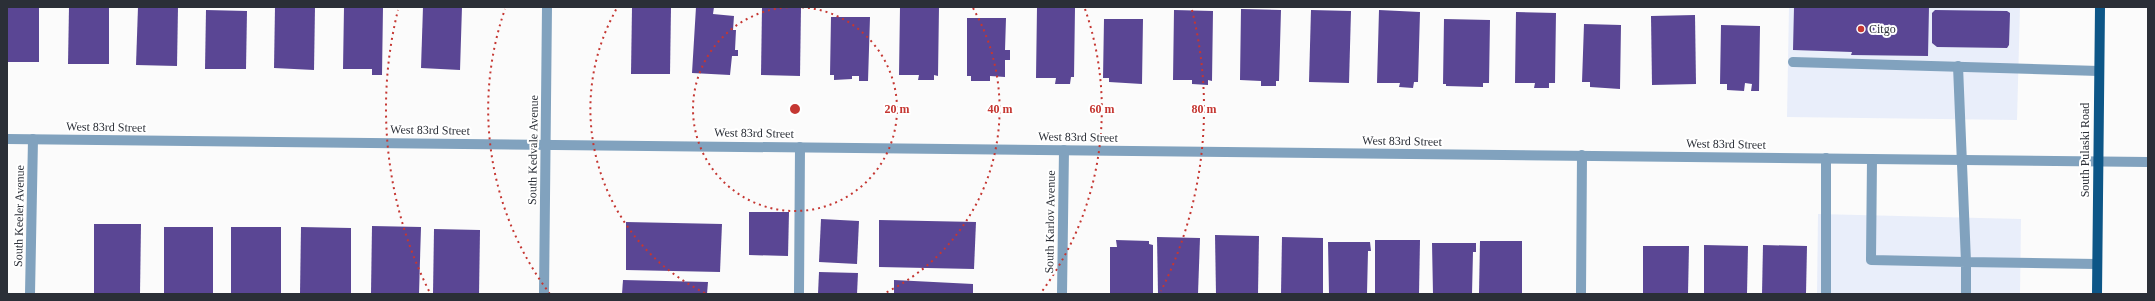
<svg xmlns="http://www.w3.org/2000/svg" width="2155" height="301" viewBox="0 0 2155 301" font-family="Georgia,serif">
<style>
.built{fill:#e9eefa}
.building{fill:#5a4694}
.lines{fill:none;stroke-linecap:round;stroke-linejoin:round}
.minor{stroke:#81a2be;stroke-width:10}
.major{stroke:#0d5687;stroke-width:10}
.ring{fill:none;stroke:#c53732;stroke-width:2;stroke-dasharray:2 4}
.poi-dot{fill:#c53732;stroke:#fff;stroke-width:1.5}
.labels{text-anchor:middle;stroke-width:4;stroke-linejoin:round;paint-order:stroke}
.poi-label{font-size:12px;fill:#2b2f37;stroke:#fff;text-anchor:start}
.street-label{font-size:12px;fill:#2b2f37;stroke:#fff}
.centre{fill:#c53732;stroke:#fff;stroke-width:2}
.ring-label{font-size:12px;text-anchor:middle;font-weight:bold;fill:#c53732;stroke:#fff;stroke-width:4;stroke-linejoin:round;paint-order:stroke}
</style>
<rect width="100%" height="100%" fill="#fbfbfb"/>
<g class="built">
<path d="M1789,7h231l-3,113 -230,-3z"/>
<path d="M1818,214l203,5 -1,75h-203z"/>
</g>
<g class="building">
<rect x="7" y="7" width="32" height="55"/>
<path d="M69,7h40v57h-41z"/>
<path d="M138,7h40l-1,59 -41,-1z"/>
<path d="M275,7h40l-1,63 -40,-2z"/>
<path d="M344,7h39l-1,68h-10v-6h-29z"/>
<path d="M423,7h39l-2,63 -39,-2z"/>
<path d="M632,7h39l-1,67h-39z"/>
<path d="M696,7h18l-1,7 21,2 -1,14h3l-1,20h3v6h-6l-2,19 -38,-2z"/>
<path d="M762,7h39l-1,69 -39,-1z"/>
<path d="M900,7h39l-1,69 -4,-1v5h-16l1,-5h-20z"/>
<path d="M1037,7l38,1 -1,69h-3l-1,7h-15l1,-6h-20z"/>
<path d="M1794,7h135l-1,49 -77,-1 1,-3 -59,-2z"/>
<path d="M1241,9l40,1 -2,71h-3v5h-15v-5l-21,-1z"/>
<path d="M206,10l41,1 -1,58h-41z"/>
<path d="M1174,10l39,1 -1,70 -4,-1v5l-16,-1v-4h-19z"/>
<path d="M1311,10l40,1 -2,72 -40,-1z"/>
<path d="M1379,10l41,2 -2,70h-4l-1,6 -14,-1 1,-4h-23z"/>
<path d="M1935,10l72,1 3,2 -1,32 -2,3 -70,-1 -5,-4v-30z"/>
<path d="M1516,12l40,1 -1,70h-6v5h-15l1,-5h-20z"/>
<path d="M1695,15l1,69 -44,1 -1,-69z"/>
<path d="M831,17h39l-2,64h-9v-5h-7v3l-18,1v-5h-4z"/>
<path d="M967,18h39l-1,32h5v10h-5v17l-15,-1v5h-19v-5h-4z"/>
<path d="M1104,19h39l-1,65 -33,-2v-4h-6z"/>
<path d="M1444,19l46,1 -1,63h-6v4l-37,-1v-2h-3z"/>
<path d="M1584,24l37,1 -1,64 -30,-2v-5h-8z"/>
<path d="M1721,25l39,1 -1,65h-8l1,-7 -7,-1 -1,8 -17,-1v-6h-7z"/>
<path d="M749,212h40l-1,44 -39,-1z"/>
<path d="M821,219l38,2 -2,43 -38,-2z"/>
<path d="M879,220l97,2 -2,47 -95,-2z"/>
<path d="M626,222l96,2 -2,48 -94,-2z"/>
<path d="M94,224h47l-1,70h-46z"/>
<path d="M372,226l49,1 -2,67h-48z"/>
<rect x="164" y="227" width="49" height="67"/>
<rect x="231" y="227" width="50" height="67"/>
<path d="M301,227l50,1v66h-51z"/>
<path d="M434,229l46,1 -1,64h-46z"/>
<path d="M1215,235l44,1 -1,58h-42z"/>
<path d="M1157,237l43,1 -2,56h-40z"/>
<path d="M1282,237l41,1v56h-42z"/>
<path d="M1116,240l33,1v3l4,1v49h-43v-47h7z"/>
<path d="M1375,240h45l-1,54h-44z"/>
<path d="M1480,241h42v53h-43z"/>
<path d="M1328,242h42l1,9h-3l-1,43h-38z"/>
<path d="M1432,243h44v9h-3l-1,42h-39z"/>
<path d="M1704,245l44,1 -1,48h-43z"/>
<path d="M1763,245l44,1 -1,48h-44z"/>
<path d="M1643,246h46l-1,48h-45z"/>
<path d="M819,272l39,1 -1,21h-39z"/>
<path d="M623,280l85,2 -1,12h-85z"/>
<path d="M894,280l79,4v10h-79z"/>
</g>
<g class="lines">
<g class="minor">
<path d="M1793,62l306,9"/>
<path d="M1958,66l8,196 131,2"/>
<path d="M7,139l2141,23"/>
<path d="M1872,159l-1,101 95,2v32"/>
<path d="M30,294l3,-155"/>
<path d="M544,294l3,-287"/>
<path d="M799,294l1,-147"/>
<path d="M1062,294l2,-144"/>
<path d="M1581,294l1,-139"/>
<path d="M1826,294v-136"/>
</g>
<path class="major" d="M2097,294l3,-287"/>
</g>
<g class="ring">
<path d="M796 7A102 102 0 1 1 794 7"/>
<path d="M705 293A205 205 0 0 1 617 8M973 8A205 205 0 0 1 885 293"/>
<path d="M550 294A307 307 0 0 1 505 9M1085 9A307 307 0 0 1 1040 294"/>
<path d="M429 291A409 409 0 0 1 398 10M1192 10A409 409 0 0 1 1161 291"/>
</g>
<circle class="poi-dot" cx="1861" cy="29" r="4"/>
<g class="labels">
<g class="poi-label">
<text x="1869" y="33">Citgo</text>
</g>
<g class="street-label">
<text transform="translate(106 127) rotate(1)" y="4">West 83rd Street</text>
<text transform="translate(430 130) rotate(1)" y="4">West 83rd Street</text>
<text transform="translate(754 133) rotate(1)" y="4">West 83rd Street</text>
<text transform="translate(1078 137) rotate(1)" y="4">West 83rd Street</text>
<text transform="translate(1402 141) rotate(1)" y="4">West 83rd Street</text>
<text transform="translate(1726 144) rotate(1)" y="4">West 83rd Street</text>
<text transform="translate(533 150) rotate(-89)" y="4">South Kedvale Avenue</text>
<text transform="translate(2085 150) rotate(-90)" y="4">South Pulaski Road</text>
<text transform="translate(19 216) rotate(-89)" y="4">South Keeler Avenue</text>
<text transform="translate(1050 222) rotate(-89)" y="4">South Karlov Avenue</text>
</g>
</g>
<circle cx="795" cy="109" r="6" class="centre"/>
<g class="ring-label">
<text x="897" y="113">20 m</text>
<text x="1000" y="113">40 m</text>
<text x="1102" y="113">60 m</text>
<text x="1204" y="113">80 m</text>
</g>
<rect width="2155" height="301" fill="none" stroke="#2b2f37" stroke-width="16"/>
</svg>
